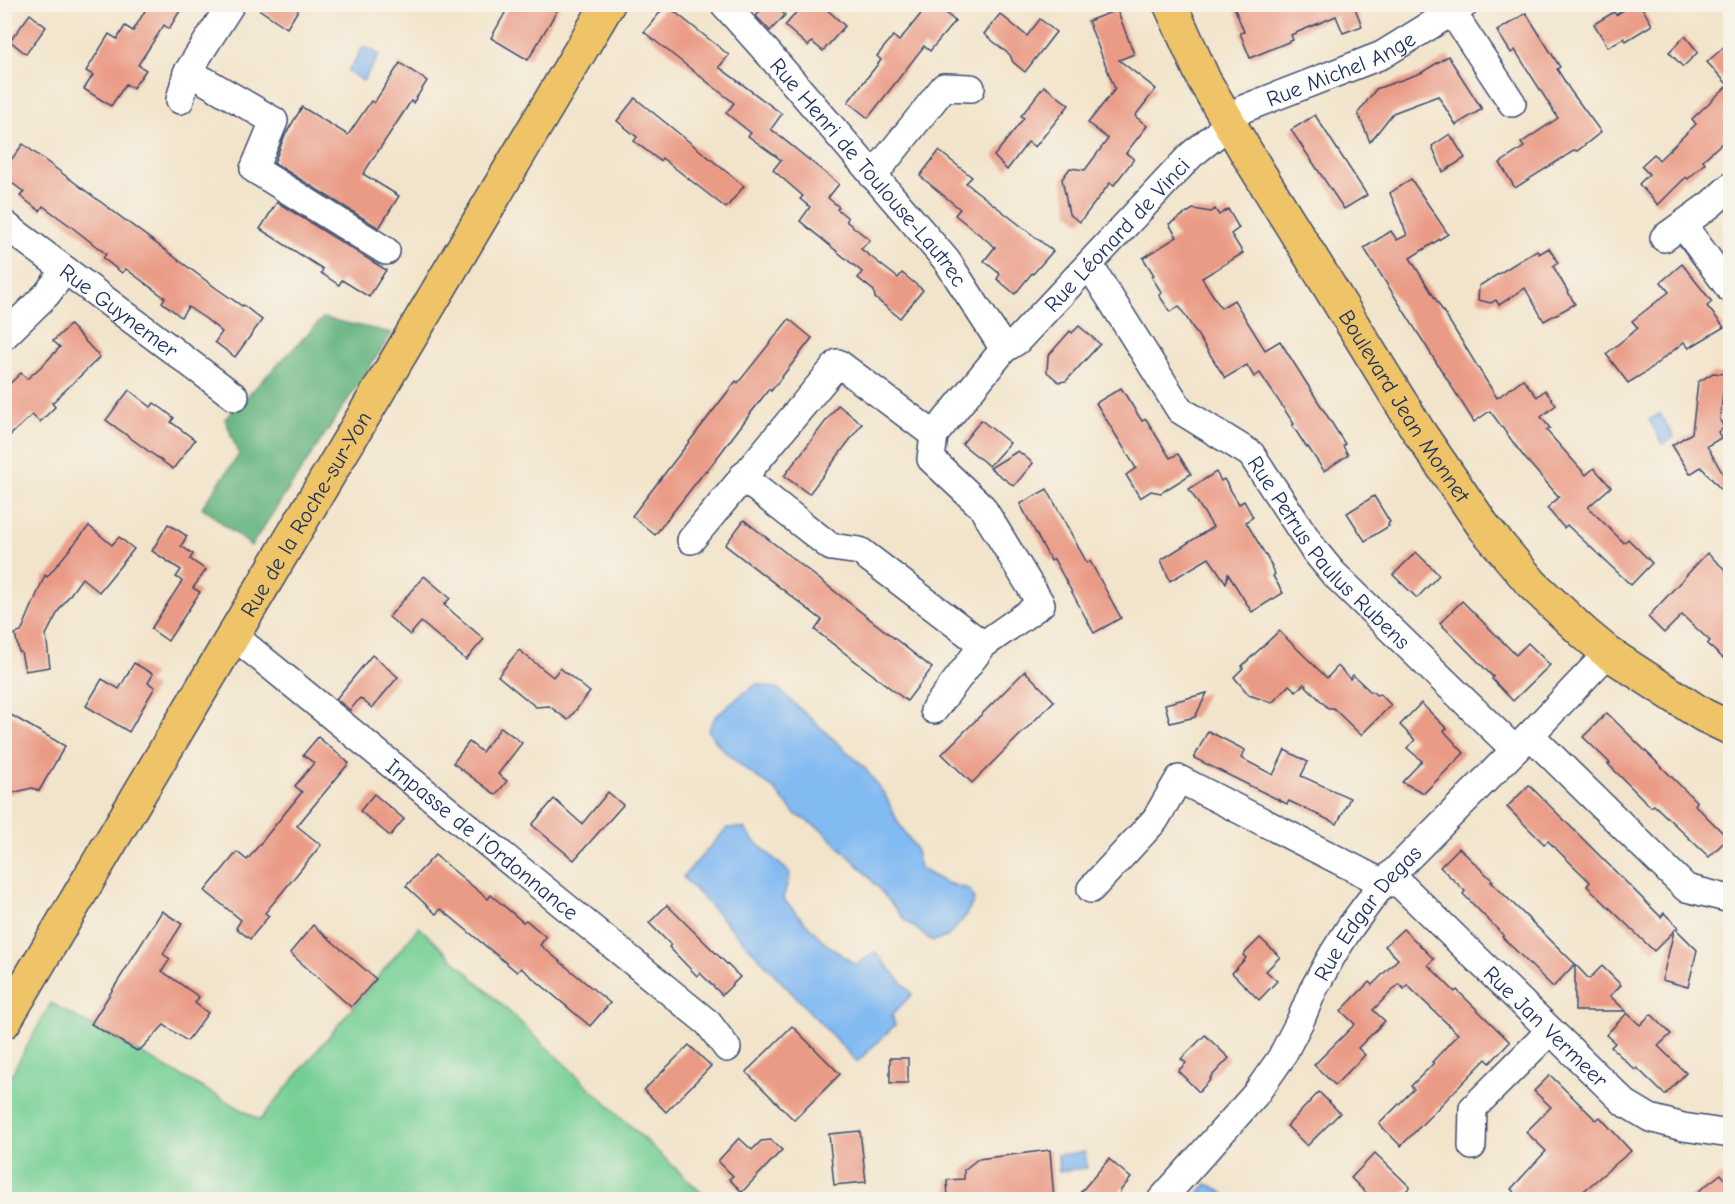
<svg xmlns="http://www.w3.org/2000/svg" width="1735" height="1204" viewBox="0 0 1735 1204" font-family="'Comic Neue',sans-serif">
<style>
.green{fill:#75cf95;stroke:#487f7a;stroke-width:1.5}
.forest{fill:#60b27e;stroke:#3e706e;stroke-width:1.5}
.water{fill:#82baf2;stroke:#4e74a8;stroke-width:1.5}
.building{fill:#ea9b86}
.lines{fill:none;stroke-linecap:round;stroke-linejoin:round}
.minor-casing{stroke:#3b4a6e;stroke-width:30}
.major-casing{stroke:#3b4a6e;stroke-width:36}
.minor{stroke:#fff;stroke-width:27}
.major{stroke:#efc469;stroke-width:33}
.labels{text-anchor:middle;stroke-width:4.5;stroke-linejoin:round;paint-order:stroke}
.street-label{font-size:22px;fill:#1b2f5e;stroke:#f7f3e8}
</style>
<rect width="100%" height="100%" fill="#f7f3e8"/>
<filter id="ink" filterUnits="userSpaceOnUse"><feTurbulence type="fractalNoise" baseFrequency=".0167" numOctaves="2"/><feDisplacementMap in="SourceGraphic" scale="12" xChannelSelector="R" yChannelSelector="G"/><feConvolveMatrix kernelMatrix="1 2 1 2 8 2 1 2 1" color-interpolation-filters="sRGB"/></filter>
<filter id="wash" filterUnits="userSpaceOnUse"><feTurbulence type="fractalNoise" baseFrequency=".008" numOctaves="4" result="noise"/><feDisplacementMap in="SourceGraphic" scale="24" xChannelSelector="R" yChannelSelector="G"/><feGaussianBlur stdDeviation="1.35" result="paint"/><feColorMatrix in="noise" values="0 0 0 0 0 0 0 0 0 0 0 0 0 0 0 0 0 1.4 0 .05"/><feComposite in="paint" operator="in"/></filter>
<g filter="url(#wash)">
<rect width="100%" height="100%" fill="#f2e4cb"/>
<path class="green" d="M419,927l289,272h-703v-113l46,-83 209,117z"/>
<path class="forest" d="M323,318l69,15 -141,213 -49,-39 37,-52 -14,-36z"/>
<g class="water">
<path d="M364,46l15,9 -16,26 -15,-10z"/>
<path d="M1660,414l14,23 -11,7 -14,-24z"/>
<path d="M757,684l21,5 86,78 21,28 14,29 16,23 5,21c17,11 30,18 50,21l4,12 -10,17 -17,19 -15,4 -27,-21 -40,-48 -44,-43 -26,-15 -21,-25 -29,-20 -24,-21 -13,-17 7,-14 27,-23z"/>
<path d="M727,828h17l9,12 37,33 -7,26 42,44 31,22 19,-13 37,42 -20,21 3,10 -38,37 -174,-185z"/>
<path d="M1085,1152l2,16 -28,3 -1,-16z"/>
<path d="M1207,1184l9,4 15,11h-37z"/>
</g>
<g id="blocks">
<g class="building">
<path d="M149,4h35l-15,25 -5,-4 -26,40 8,5 -13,18 -7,-4 -15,22 -27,-17 9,-14 -7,-4 23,-37 8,5 8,-13 8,5z"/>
<path d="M251,4h51l-15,24z"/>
<path d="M510,4h51l-33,56 -37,-22z"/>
<path d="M766,4h8l11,11 -15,16 -14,-15z"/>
<path d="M803,4h18l24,22 -22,25 -11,-9 -4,4 -23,-20z"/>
<path d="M929,4h6l20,17 -25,30 -6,-5 -56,72 -20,-16 33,-42 -4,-4 16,-20 6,5z"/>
<path d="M1233,4h129l-7,4 7,18 -19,7 -7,-17 -45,19 2,5 -43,18 -10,-25 4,-1z"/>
<path d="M1633,4h7l12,21 -26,16 -2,-3 -16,9 -14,-23 20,-12 2,3z"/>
<path d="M666,5l63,50 -10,12 63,47 -11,15 68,55 -11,14 11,9 -2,2 10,8v5l23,18 -9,9 37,29 4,-5 21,17 -23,28 -25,-20 -1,-7 -16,-13 4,-6 -62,-51 10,-14 -10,-8 3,-3 -30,-26 8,-10 -33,-24 3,-3 -25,-20 8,-10 -90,-71z"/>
<path d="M1117,10l17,44 -15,6 37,29 -21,27 12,10 -21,27 8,6 -20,26 -4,-2 -30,39 -11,-8 -7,-35 8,-11 15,2 23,-31 -20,-16 27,-34 -27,-68z"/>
<path d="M1526,13l34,54 -3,2 13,21 31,42 -24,19 -2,-1 -60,38 -15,-25 24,-16 -3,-4 37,-25 -43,-68 -4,3 -14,-22z"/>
<path d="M30,14l16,13 -20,27 -16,-13z"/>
<path d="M1000,14l27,22 13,-17 16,13 -31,40 -12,-10 -3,-7 -26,-21z"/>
<path d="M1685,36l13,16 -15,15 -14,-15z"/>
<path d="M1731,41v94l-28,25 2,3 -17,16 -2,-2 -28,28 -19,-21 10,-10 -8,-8 13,-12 5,6 37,-36 -4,-5 36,-34 -21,-23z"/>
<path d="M1448,56l34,53 -26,16 -18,-29 -45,17 -23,29 -12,-29 18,-24 45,-16z"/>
<path d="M400,63l27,18 -14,22 -2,-2 -48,73 36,22 -20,32 -105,-65 11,-28 17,-28 46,28 23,-34 3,2z"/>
<path d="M1044,86l25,19 -34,42 -7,-5 -21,28 -13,-14 30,-38 -3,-2z"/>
<path d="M635,98l109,88 -18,22 -64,-50 -2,3 -26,-20 3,-4 -20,-16z"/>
<path d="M1315,115l52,80 -23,14 -53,-79z"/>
<path d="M1450,134l15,24 -22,14 -11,-26z"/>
<path d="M23,144l193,144 26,18 1,-1 19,15 -27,37 -20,-15 7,-10 -16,-13 -18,-12 -7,10 -19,-15 3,-4 -39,-29 -4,4 -19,-15 3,-4 -37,-29 -26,-19 -3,5 -20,-15 4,-4 -20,-15v-8z"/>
<path d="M939,151l33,26 -6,6 87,68 -20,23 -1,-1 -17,21 -18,-15 3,-5 -16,-13 11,-14 -40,-32 5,-6 -40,-33z"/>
<path d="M1411,179l37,55 -38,24 87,140 26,-19 14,18 8,-7 11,15 -15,12 9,11 -4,2 40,45 8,-7 17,19 -23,20 36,36 4,-4 24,24 -21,22 -64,-60 -3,3 -17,-20 12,-11 -35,-40 -34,-46 -16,11 -110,-174 27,-17 6,9 10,-5 -17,-42z"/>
<path d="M277,202l109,68 -17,27 -27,-17 -3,5 -18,-12 2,-4 -63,-40z"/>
<path d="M1193,209l18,3 4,-3 4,6 9,-6 11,19 -8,6 12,19 -41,25 19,30 13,-8 31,50 15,-9 65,103 -2,2 5,9 -24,16 -16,-24 -1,1 -15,-23 2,-1 -34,-51 -6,4 -7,-12 -22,13 -46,-72 -9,6 -11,-17 3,-2 -11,-17 3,-1 -11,-17 34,-21 -8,-13z"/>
<path d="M1549,248l9,15 -5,3 22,38 -31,17 -19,-33 -26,17 -3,-5 -5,3 -13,-3 1,-14 58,-36 2,4z"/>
<path d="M1682,264l30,38 -5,4 17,21 -35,21 -5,-6 -38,30 -18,11 -22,-29 32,-26 -6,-7 37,-29 -8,-10z"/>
<path d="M789,319l23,19 -41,53 -2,-2 -62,82 -1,-1 -51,65 -23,-19 104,-135 2,2z"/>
<path d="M70,325l30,32 -48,46 3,4 -15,15 -8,-7 -28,26v-52l17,-16 6,6 17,-15 16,-17 -7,-6z"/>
<path d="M1079,326l21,18 -34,37 -7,1 -12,-10 1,-16 22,-25 2,2z"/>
<path d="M1713,373l12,1 -5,46 4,8 -6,4 3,6 -14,8 24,42v2l-6,4 -24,-27 -11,7 -18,-29 20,-12 6,-51z"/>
<path d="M1121,388l21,33 4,-2 24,39 8,-4 13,20 -30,19 -10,-2 -11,7 -14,-23 10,-7 -40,-65z"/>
<path d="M129,390l22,17 3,-4 10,7 10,8 -3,4 24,18 -22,29 -67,-49z"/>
<path d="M838,405l24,19 -53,70 -25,-18z"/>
<path d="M981,420l29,23 -21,23 -27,-22z"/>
<path d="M1018,451l15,12 -19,23 -24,-18z"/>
<path d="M1216,472l5,9 3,-2 15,25 5,-3 9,16 -7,5 26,44 -1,1 4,7 -2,2 10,17 -31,19 -24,-38 -2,9 -17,-25 -39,23 -9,-21 52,-33 -24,-38z"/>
<path d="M1047,489l40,74 3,-2 31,57 -27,15 -40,-74 -3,2 -31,-57z"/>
<path d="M1374,496l16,26 -2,2 1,2 -24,15 -18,-28z"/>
<path d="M744,520l188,148 -25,33 -92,-71 7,-10 -97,-75z"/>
<path d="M168,524l19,12 -6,10 12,8 -3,5 16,11 -13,18 7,4 -32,49 -17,-12 31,-48 -6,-4 5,-7 -29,-19z"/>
<path d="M89,526l23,19 7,-8 15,12 -35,43 -17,-14 -23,32 -13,25 4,32 -25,4 -4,-19h-2l-4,-18 6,-2 24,-57 2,2z"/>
<path d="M1416,552l23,23 -22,23 -24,-23z"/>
<path d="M1707,553l24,22v90l-24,-21 3,-3 -28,-26 -18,18 -16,-16z"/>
<path d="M424,576l26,22 -6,7 40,34 -18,21 -45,-38 -11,13 -21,-18z"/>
<path d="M1462,601l54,54 12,-12 22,22 -37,36 -21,-22 1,-2 -53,-54z"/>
<path d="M1279,631l48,47 11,-12 12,13 3,-4 18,17 1,-1 4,4 4,-1 11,11 -30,30 -28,-27h-5l-24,-24 -8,7 -7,-6 -17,18 -23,-8 -15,-18 9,-9 -1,-2z"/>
<path d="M519,650l34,27 7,-9 30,24 -22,28 -19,-14 -13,1 -38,-31z"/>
<path d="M372,655l26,22 -26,31 -12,-10 -10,12 -14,-11z"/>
<path d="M134,663l19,11 -5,9 7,4 -26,45 -43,-26 16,-27 17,10z"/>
<path d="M1025,671l29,30 -82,82 -30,-29z"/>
<path d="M1207,693l-12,24 -25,6 -5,-19z"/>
<path d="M1421,703l26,26 -3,2 20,22 -40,40 -22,-11 20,-21 -15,-13 8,-8 -15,-15z"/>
<path d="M4,711l61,35 -26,45 -7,-3 -28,7z"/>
<path d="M1607,713l90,89 -2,3 33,33 -19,19 -55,-52 -3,2 -43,-43 2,-1 -27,-26z"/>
<path d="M501,727l21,16 -24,31 9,7 -11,14 -43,-32 16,-21 13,10z"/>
<path d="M1208,731l37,19 -4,8 32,17 12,-25 23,12 -7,14 49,22 -13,26 -48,-23 -2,3 -93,-46z"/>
<path d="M318,737l31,26 -52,63 24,19 -56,68 4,3 -19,23 -14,-11 5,-8 -36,-29 32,-39 10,8 55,-68 -7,-6 19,-23 -11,-8z"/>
<path d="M1529,785l132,132 3,-4 14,14 -2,2 21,21 -9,37 -26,-7 12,-49 -20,20 -67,-65 3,-4 -42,-41 -4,3 -37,-37z"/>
<path d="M608,792l15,13 -49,55 -42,-35 22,-26 28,25z"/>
<path d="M374,794l30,25 -14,17 -30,-25z"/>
<path d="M1459,848l34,33 -2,1 84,82 -22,23 -51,-50 2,-1 -41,-42 2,-3 -25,-24z"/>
<path d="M435,855l53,44 3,-4 32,27 3,-2 20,17 -6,8 70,58 -20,23 -69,-58 -4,4 -76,-63 -5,5 -30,-28z"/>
<path d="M667,905l73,72 -18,18 -22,-22 -3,3 -28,-29 2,-2 -22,-22z"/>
<path d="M162,911l20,13 -19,30 7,5 -8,12 37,26 -4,6 13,10 -21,28 -23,-16 -24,25 -1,-1 -2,2 -46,-27z"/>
<path d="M313,925l63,54 -25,28 -61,-54z"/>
<path d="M1403,929l31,30 -6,6 27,27 2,-2 53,52 -20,21 -4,-4 -85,87 -22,-22 35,-35 -3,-3 23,-23 -2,-1 26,-28 -51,-49 -3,4 -5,-5 -26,26 12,11 -27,27 7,7 -30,30 -21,-20 41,-41 -14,-13 28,-29 3,3 26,-26 -13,-13z"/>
<path d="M1260,938l20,19 -14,14 11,10 -18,19 -27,-27 14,-15 -3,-3z"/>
<path d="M1575,964l14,15 13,-13 19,19 -11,11 16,15h-51z"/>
<path d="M1627,1013l13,12 11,-11 20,20 -13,12 28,27 -21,22 -28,-27 -2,2 -24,-23 4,-4 -9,-8z"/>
<path d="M792,1026l48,48 -46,46 -48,-48z"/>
<path d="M1205,1035l24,23 -19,20 1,1 -12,13 -21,-21 8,-8 -5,-4z"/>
<path d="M689,1045l22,21 -45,46 -22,-22z"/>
<rect x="890" y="1058" width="18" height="25"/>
<path d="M1550,1075l46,45 4,-3 31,34 -58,49h-51l-11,-11 35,-38 -20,-19 25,-25 -17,-16z"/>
<path d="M1319,1092l21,21 -33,33 -20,-20z"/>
<path d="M860,1131l6,51 -32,3 -5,-51z"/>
<path d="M739,1138l13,12 9,-9 10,-1 11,10 -40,42 -13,-13 4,-3 -15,-15z"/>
<path d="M1050,1150l4,50h-106l-1,-20 17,-1v-9l14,-11z"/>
<path d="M1375,1153l35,34 -13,13h-24l-22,-22z"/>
<path d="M1109,1159l22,19 -11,13v9h-46z"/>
<path d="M1721,1174l10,13v13h-44z"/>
</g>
</g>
</g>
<g filter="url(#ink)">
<use href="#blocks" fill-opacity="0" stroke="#3b4a6e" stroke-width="1.5"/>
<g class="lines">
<defs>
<g id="minor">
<path id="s1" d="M724,4l44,49 179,208 57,88"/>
<path d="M1452,12l60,91"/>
<path d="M187,73l18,8 69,40 -20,48 132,82"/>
<path d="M180,100l7,-27 44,-69"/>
<path d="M873,176l71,-89 27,1"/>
<path id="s2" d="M4,224l231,173"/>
<path d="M1683,225l47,64"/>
<path d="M1664,238l47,-34 19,-17"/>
<path id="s3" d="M1088,267l7,7 85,136 71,44 63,96 19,23 182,177"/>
<path d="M4,336l43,-42 18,-24"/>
<path id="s4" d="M934,435l70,-86 13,-8 174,-186 25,-20 13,-14 14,-12 139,-54 83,-51"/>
<path d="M742,477l89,70 29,4 123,94 -49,65"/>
<path d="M691,540l147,-177 96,72 -3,24 51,48 59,97 -58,41"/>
<path id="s5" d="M234,636l474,387 19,25"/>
<path d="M1530,735l156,153 44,11"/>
<path id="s6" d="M1091,889l64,-69 24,-41 204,104h16l226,220 25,15 33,9 47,7"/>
<path d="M1472,1146l1,-38 77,-77"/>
<path id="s7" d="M1161,1200l94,-105 26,-37 20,-39 12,-29 20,-36 18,-28 32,-43 147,-148 78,-82"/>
</g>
<g id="major">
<path id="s8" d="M1170,4l34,76 44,75 171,277 65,95 48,57 52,49 24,20 95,62 27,13"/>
<path id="s9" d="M4,1022l604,-1018"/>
</g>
</defs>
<use href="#minor" class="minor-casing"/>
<use href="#major" class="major-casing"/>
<use href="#minor" class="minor"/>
<use href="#major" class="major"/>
</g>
</g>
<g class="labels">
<g class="street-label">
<text dy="8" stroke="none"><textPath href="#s4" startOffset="556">Rue Michel Ange</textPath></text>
<text dy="8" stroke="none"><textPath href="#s1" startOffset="222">Rue Henri de Toulouse-Lautrec</textPath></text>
<text dy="8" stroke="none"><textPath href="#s4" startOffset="272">Rue Léonard de Vinci</textPath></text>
<text dy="8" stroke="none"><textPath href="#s2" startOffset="144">Rue Guynemer</textPath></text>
<text dy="8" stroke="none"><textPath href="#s8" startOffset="466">Boulevard Jean Monnet</textPath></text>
<text dy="8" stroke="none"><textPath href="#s9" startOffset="591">Rue de la Roche-sur-Yon</textPath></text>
<text dy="8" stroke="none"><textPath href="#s3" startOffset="380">Rue Petrus Paulus Rubens</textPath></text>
<text dy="8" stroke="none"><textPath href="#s5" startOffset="321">Impasse de l'Ordonnance</textPath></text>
<text dy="8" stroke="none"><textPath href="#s7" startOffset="356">Rue Edgar Degas</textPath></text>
<text dy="8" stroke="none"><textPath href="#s6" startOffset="592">Rue Jan Vermeer</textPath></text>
</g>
</g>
<rect width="1735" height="1204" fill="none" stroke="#f7f3e8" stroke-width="24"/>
</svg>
